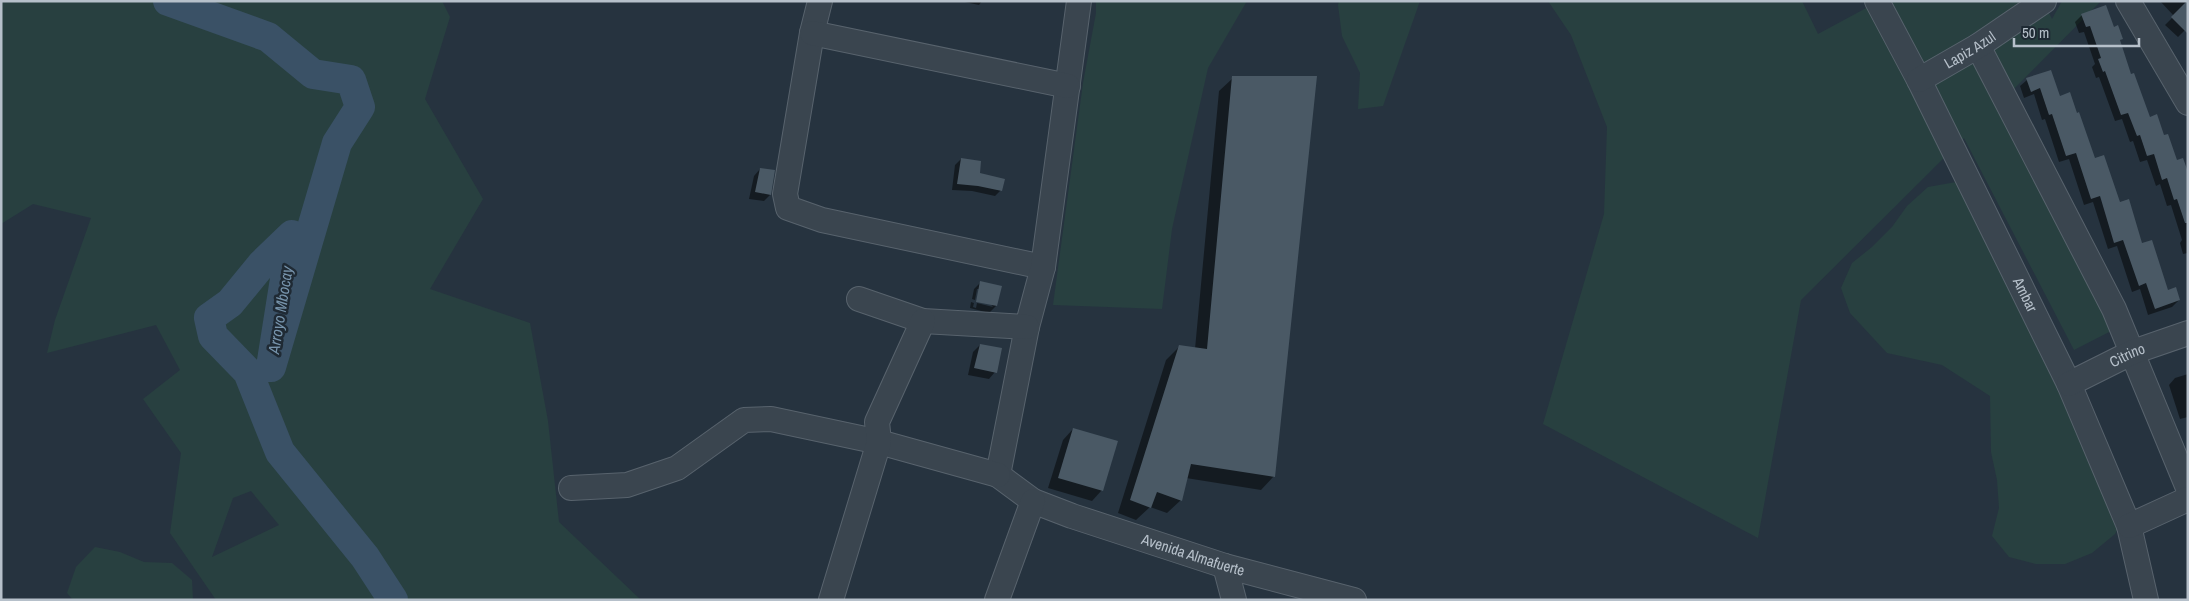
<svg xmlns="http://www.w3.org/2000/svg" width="2189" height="601" viewBox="0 0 2189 601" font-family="'Archivo Narrow',sans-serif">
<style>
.green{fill:#284040;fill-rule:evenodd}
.shadow{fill:#0007}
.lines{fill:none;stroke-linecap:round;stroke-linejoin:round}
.river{stroke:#3a5166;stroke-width:30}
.building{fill:#4a5965}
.minor-casing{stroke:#58636d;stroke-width:26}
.minor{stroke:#3a454f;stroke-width:24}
.labels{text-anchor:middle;stroke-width:5;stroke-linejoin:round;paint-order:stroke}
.street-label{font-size:15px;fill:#b6c0ca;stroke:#1f2a34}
.water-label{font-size:16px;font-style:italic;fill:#7794ac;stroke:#1f2a34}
</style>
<rect width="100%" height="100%" fill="#26333f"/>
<g class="green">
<path d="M1,1h441l8,16 -25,82 58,100 -53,90 100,34 18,98 11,101 82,78h-425l-46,-67 11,-80 -38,-54 37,-29 -24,-45 -109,28 8,-33 36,-102 -58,-14 -32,20zM251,491l28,34 -67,32 21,-59z"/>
<path d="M1096,1h151l-39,67 -36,161 -10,80 -109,-4 30,-222 13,-70z"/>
<path d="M1339,1h81l-37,105 -25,3 2,-36 -18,-37 -4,-31z"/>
<path d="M1548,1h254l16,33 52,-28 16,-5h157l9,18 10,-18h39l-104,105 116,224 -39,20 -110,-212 -163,162 -43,238 -215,-114 61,-210 3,-87 -36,-92z"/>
<path d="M1956,182l175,326 -16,26 -23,19 -27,11h-29l-27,-7 -17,-21 7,-28 -2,-28 -6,-28 -1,-56 -48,-31 -55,-12 -37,-40 -9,-25 11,-25 20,-16 20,-20 15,-21 21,-19z"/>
<path d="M95,547l25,5 24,10 28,1 20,17 1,20h-120l-6,-7 9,-26z"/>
</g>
<g class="shadow">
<path d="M960,1h22l-3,4z"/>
<path d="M2160,1h28v26l-10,10 -13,-12 9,-9z"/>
<path d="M2082,15l31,13 8,11 -2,2 12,35 18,42 14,19 13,25 12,14v77l-5,1 -3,-11 2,-3 -11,-35 -4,1 -7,-22 -4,2 -9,-26 -7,2 -7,-21 -3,1 -8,-23 -7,2 -16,-44 -3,1 -4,-11 3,-3 -11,-32 -5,1 -4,-11z"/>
<path d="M1233,78l41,398 -13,14 -75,-12 -5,22 -14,13 -17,-6 -14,13 -18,-7 48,-153 14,-14 15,3 24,-258z"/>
<path d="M2027,80l32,18 108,193 12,9 -7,7 -24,8 -8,-26 -8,3 -15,-46 -9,3 -15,-47 -9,3 -15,-46 -10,3 -14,-43 -3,1 -8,-26 -10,4 -4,-12z"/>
<path d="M961,159l17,15 23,16 -6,6 -23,-5 -20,-1 3,-25z"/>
<path d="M760,169l10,26 -6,6 -15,-2 5,-23z"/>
<path d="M981,282l19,5 -4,19 -7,7 -19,-5 1,-6 3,1 -1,4 3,1 1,-5 16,4 -13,-18h-3l-2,11 -3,-1 2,-10z"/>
<path d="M980,345l15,27 -6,7 -21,-4 5,-23z"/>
<path d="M2188,374v43l-8,2 -11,-34 6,-7z"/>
<path d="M1073,429l29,61 -10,11 -44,-13 15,-48z"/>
</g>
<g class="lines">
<path class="river" d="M168,1l100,36 45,37 38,6 9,27 -23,36 -66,224 21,-132 -30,29 -32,39 -21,15 4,18 35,36 32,80 85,105 28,43"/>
</g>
<g class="building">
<path d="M2187,1h1v33l-17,-17z"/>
<path d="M2106,5l8,22 4,-2 5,14 -3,1 11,34 3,-1 16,44 7,-3 7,21 4,-1 9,26 6,-2 5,14v51h-3l-8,-24 -3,1 -7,-22 -5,2 -8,-26 -7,2 -7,-21 -3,1 -9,-23 -7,2 -16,-44 -2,1 -5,-13 3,-1 -11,-32 -4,1 -5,-13z"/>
<path d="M2051,70l9,26 10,-4 7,21 2,-1 16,46 9,-3 16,47 9,-3 13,44 10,-3 16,50 8,-3 4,13 -25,9 -9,-26 -7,3 -16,-46 -9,3 -14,-47 -9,3 -15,-46 -10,3 -14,-42 -3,1 -9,-27 -9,4 -5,-14z"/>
<path d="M1232,76h85l-42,401 -84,-13 -9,37 -25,-9 -6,16 -21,-8 49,-155 28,4z"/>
<path d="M961,158l20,3 -1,12 25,6 -3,12 -24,-5 -21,-2z"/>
<path d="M760,168l15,2 -4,25 -16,-3z"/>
<path d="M980,281l22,5 -5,20 -21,-4z"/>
<path d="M980,344l22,4 -5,25 -23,-5z"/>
<path d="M1073,428l45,13 -15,50 -45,-13z"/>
</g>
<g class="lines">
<defs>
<g id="minor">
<path d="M820,1l-8,32 -27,161 3,14 34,12 221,47"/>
<path id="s1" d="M1079,1l-36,266 -16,60 -29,148 35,26 39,15 153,50 129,34"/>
<path id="s2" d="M1877,1l42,79 150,304 60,142 17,74"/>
<path d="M2128,1l60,102"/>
<path d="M812,33l256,53"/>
<path d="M1978,46l136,263 74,179"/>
<path id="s3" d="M1919,80l59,-34 66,-45"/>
<path d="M859,299l64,22 104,6"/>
<path id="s4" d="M2069,384l64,-32 55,-19"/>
<path d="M571,488l56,-3 50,-17 67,-48 27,-1 108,23 119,33"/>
<path d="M2129,526l59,-27"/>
<path d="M1225,566l9,34"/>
<path d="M831,600l48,-158 -2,-20 46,-101"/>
<path d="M997,600l36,-99"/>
</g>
</defs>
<use href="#minor" class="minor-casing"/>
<use href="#minor" class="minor"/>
</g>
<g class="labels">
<g class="street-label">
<text dy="5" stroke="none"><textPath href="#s3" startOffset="59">Lapiz Azul</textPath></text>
<text dy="5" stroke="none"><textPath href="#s2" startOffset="329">Ambar</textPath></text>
<text dy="5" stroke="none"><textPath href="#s4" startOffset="65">Citrino</textPath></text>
<text dy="5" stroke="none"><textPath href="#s1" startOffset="694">Avenida Almafuerte</textPath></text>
</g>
<g class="water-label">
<text transform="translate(280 310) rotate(-81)" y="6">Arroyo Mbocay</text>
</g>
</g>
<rect width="2189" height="601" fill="none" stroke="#b6c0ca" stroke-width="5"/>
<path d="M2014 38v8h125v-8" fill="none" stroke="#b6c0ca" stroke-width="2.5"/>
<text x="2022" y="38" font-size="15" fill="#b6c0ca" stroke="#1f2a34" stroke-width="4" paint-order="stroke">50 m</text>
</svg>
